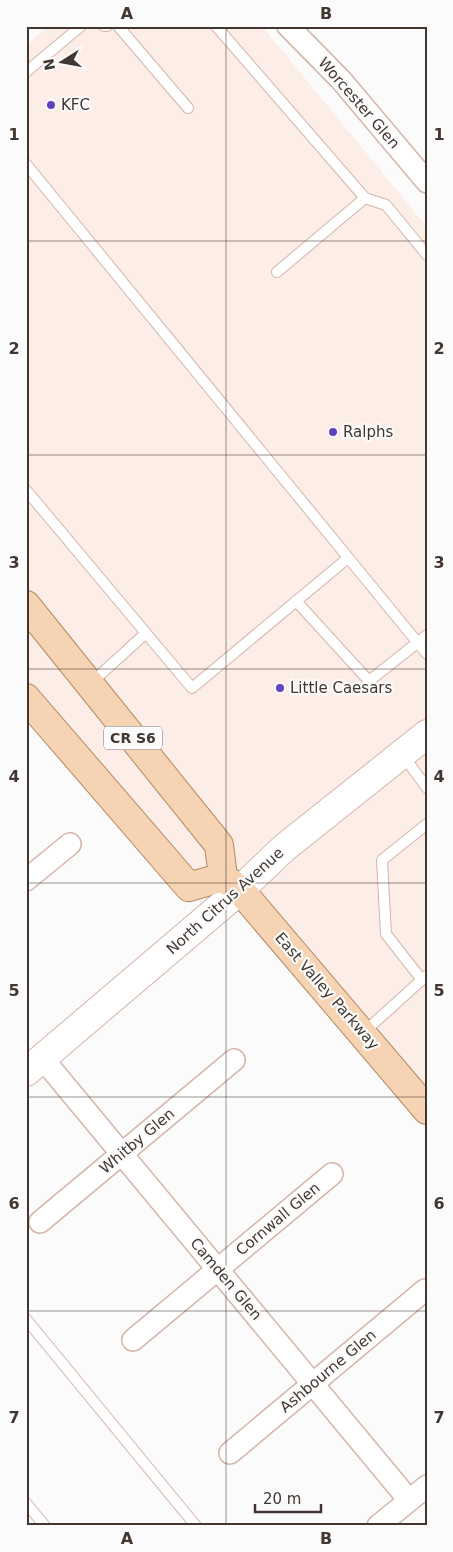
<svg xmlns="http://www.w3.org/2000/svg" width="453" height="1552" viewBox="0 0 453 1552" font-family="'DejaVu Sans',sans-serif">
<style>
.built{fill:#fdede7}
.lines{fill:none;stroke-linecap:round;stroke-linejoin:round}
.lane-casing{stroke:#d4b5a9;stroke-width:12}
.street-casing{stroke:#d4b5a9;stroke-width:24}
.secondary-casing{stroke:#d4b5a9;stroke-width:30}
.primary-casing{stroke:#b38964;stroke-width:30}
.lane{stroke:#fff;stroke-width:10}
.street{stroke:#fff;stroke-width:21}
.secondary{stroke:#fff;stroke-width:28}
.primary{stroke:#f6d3b3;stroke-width:28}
.grid{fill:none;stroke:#423631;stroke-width:1;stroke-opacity:0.55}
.poi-dot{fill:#6043bb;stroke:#fbfbfb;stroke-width:2}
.labels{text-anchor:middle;stroke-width:4.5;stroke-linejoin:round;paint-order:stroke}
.shield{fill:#fbfbfb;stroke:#7a716e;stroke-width:1}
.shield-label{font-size:14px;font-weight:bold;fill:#423631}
.street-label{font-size:15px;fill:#423631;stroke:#fbfbfb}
.poi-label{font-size:15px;fill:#423631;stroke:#fbfbfb;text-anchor:start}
.neatline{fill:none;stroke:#423631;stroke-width:2}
.grid-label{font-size:16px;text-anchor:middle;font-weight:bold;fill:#423631}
</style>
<rect width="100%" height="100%" fill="#fbfbfb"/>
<path class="built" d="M49,26h213l165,201v883l-187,-220 -51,-3 -163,-189v-653z"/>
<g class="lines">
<defs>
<g id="lane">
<path d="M104,26h3"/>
<path d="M118,26l70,82"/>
<path d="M216,26l149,172 21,7 41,50"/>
<path d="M26,72l55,-46"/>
<path d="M26,164l401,490"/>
<path d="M277,272l88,-74"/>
<path d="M26,490l166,198 156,-130"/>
<path d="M296,601l73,80 58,-46"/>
<path d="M91,683l55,-50"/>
<path d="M402,754l25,34"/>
<path d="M422,980l-36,-46 -4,-74 45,-36"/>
<path d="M363,1033l63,-57"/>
<path d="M26,1319l170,207"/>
<path d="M26,1503l19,23"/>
</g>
<g id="street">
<path d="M288,26l53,54 86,102"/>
<path d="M26,880l44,-36"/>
<path d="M43,1059l366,441"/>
<path d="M40,1222l194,-162"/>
<path d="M133,1340l199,-166"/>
<path d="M230,1453l195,-163"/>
<path d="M378,1526l49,-40"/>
</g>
<path id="secondary" d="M26,1072l214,-182 44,-42 143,-114"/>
<g id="primary">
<path d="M26,605l193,240 4,32 17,13 187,220"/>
<path d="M26,698l163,189 34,-10"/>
</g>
</defs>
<use href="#lane" class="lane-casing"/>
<use href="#street" class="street-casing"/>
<use href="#secondary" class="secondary-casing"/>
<use href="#primary" class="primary-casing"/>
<use href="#lane" class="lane"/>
<use href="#street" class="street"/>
<use href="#secondary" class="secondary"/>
<use href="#primary" class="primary"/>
</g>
<path class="grid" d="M226,26v1500M26,241h401M26,455h401M26,669h401M26,883h401M26,1097h401M26,1311h401"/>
<g class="poi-dot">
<circle cx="51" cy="105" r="5"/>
<circle cx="333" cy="432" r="5"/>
<circle cx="280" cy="688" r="5"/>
</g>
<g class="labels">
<rect class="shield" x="104" y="726.5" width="58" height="23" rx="4"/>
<g class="shield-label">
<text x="133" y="743">CR S6</text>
</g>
<g class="street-label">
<text transform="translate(359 103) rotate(49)" y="5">Worcester Glen</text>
<text transform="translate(225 901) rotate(-42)" y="5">North Citrus Avenue</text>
<text transform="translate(327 991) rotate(49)" y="5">East Valley Parkway</text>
<text transform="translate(137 1141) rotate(-40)" y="5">Whitby Glen</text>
<text transform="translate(278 1219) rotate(-40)" y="5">Cornwall Glen</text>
<text transform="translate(226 1279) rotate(50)" y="5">Camden Glen</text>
<text transform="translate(328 1371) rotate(-40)" y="5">Ashbourne Glen</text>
</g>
<g class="poi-label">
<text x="61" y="110">KFC</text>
<text x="343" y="437">Ralphs</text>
<text x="290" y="693">Little Caesars</text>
</g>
</g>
<rect width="453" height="1552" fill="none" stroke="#fbfbfb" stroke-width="55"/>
<g transform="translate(62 62) rotate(259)" stroke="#fbfbfb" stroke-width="4" paint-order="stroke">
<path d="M0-4L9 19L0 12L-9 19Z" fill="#423631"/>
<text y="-8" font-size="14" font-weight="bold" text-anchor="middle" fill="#423631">N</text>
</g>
<path d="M255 1504v8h66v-8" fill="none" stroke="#423631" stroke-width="2.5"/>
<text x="263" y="1504" font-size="15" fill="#423631" stroke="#fbfbfb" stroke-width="4" paint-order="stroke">20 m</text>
<rect x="28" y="28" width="398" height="1496" class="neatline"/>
<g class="grid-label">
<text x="127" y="19">A</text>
<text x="326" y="19">B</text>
<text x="14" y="140">1</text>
<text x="439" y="140">1</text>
<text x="14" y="354">2</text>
<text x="439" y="354">2</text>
<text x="14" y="568">3</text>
<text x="439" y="568">3</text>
<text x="14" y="782">4</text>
<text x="439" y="782">4</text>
<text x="14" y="996">5</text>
<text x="439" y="996">5</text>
<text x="14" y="1209">6</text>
<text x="439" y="1209">6</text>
<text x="14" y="1423">7</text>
<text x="439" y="1423">7</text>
<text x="127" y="1544">A</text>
<text x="326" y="1544">B</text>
</g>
</svg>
